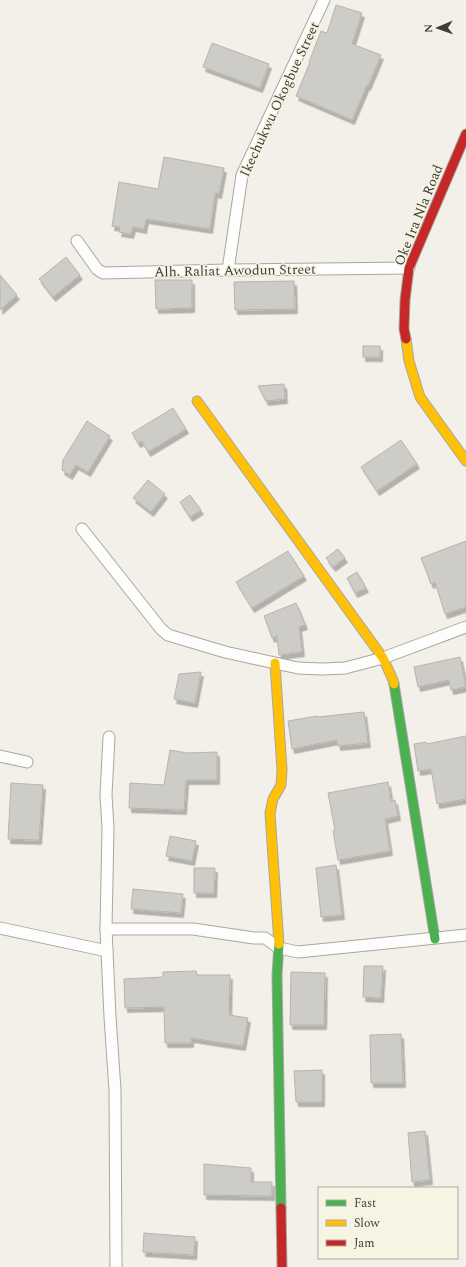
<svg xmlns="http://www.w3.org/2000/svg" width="466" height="1267" viewBox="0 0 466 1267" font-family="Spectral,serif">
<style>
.building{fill:#ceccc6;stroke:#b6b4ae;filter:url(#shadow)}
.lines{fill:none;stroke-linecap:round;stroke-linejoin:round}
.street-casing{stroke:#a8a7a1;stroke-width:13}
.fast-casing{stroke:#a8a7a1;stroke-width:11}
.slow-casing{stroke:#a8a7a1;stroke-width:11}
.jam-casing{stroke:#a8a7a1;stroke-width:11}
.street{stroke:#fdfdfc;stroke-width:11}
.fast{stroke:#4caf50;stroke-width:9}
.slow{stroke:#ffc107;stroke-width:9}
.jam{stroke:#c62828;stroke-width:9}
.labels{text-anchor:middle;stroke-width:3;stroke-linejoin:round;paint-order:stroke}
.street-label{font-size:14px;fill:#3e3d37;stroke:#f7f4e3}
</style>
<defs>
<filter id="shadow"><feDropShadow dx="2.5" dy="4.5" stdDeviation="0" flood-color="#0004"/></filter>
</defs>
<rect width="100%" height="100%" fill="#f2f0e8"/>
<g class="building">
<path d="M336,5l26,8 -10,31 29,11 -13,31 -1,-1 -15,35 -56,-24 14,-34h-1l12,-31 6,2z"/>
<path d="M212,43l57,21 -9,24 -57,-21z"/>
<path d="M164,157l60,11 -5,26 -4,-1 -5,36 -64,-10 -2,10 -11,-2 -2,7 -12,-2 1,-5 -8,-1 7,-44 39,7z"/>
<path d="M66,257l14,18 -27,22 -14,-18z"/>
<path d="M0,275l17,20 -17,15z"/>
<path d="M155,280h37v28l-36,1z"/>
<path d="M294,281l1,28 -60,1 -1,-28z"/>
<rect x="363" y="346" width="17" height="11"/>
<path d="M284,384l1,15 -19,2 -8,-15z"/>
<path d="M173,408l13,21 -38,23 -6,-11 -4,2 -6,-10z"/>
<path d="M87,421l23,15 -22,36 -12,-7 -6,10 -8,-5 1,-10z"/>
<path d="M401,440l16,24 -40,27 -16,-24z"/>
<path d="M148,480l17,14 -14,18 -18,-14z"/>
<path d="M190,495l11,15 -11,7 -10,-15z"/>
<path d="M466,541v66l-21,7 -10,-32 -4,2 -10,-26z"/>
<path d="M338,549l7,9 -12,9 -7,-9z"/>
<path d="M288,551l16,25 -52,32 -16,-26z"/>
<path d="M357,572l9,16 -11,5 -8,-15z"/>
<path d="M296,603l9,22 -6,2 3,25 -23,3 -2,-19 -5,2 -8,-22z"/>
<path d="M460,657l6,30 -15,3 -2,-10 -31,7 -4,-20z"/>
<path d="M201,672l-6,31 -21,-4 5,-25z"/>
<path d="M364,712l4,31 -30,3 -1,-6 -45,9 -4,-28 29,-5 1,1z"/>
<path d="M466,736v63l-29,5 -6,-35 -13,2 -4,-27 12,-2 1,2z"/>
<path d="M170,750l17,3 30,-1v28h-31l-2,30 -55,-2 1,-25 34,2z"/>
<path d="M388,782l3,19 4,-1 3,16 -13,3 5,32 -52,9 -5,-29 2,-1 -7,-37z"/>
<path d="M11,783l32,2 -4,55 -31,-1z"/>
<path d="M170,836l26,5 -4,20 -26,-5z"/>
<path d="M336,865l6,50 -21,2 -5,-49z"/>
<path d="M194,868h21l-1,25h-20z"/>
<path d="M133,889l50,5 -2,19 -50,-4z"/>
<path d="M364,966h19l-2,32 -18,-1z"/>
<path d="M196,971l1,4h33l-1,40 19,3 -5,28 -52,-8v5h-26l-1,-36 -39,1 -1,-29 39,-2v-5z"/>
<path d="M291,972l34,1 -1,52h-34z"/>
<path d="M401,1034l2,49h-32l-1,-48z"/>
<path d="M322,1070v32h-26l-2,-31z"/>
<path d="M425,1131l5,49 -18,2 -4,-49z"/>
<path d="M204,1164l47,4v14h21v14l-68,-1z"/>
<path d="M144,1233l51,4 -1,18 -51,-3z"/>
</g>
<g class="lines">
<defs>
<g id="street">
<path d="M77,241l20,28 6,4 125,-3 181,-2"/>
<path d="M228,270l14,-95 82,-175"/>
<path d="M82,529l79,100 7,6 57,17 73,16 24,1 23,-1 38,-10 83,-31"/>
<path d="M109,737l-3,58 2,33 -2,101 4,88 5,73 1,177"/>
<path d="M0,756l27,6"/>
<path d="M0,928l107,23"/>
<path d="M106,929h87l61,9h11l14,10 19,4 168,-17"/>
</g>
<g id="fast">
<path d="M394,684l41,255"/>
<path d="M279,944l-2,31 4,233"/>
</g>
<g id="slow">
<path d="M406,339l3,22 11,36 46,64"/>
<path d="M197,401l186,257 10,22 1,4"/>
<path d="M275,663l7,107 -1,15 -8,14 -3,14 9,131"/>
</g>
<g id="jam">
<path d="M406,339l-2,-10 1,-29 4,-32 57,-134"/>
<path d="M281,1208l1,59"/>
</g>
</defs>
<use href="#street" class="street-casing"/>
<use href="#fast" class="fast-casing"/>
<use href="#slow" class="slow-casing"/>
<use href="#jam" class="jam-casing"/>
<use href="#street" class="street"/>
<use href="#fast" class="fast"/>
<use href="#slow" class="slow"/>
<use href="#jam" class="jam"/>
</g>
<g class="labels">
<g class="street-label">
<text transform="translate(279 99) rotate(-65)" y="5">Ikechukwu Okogbue Street</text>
<text transform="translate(418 215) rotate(-68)" y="5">Oke Ira Nla Road</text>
<text transform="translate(235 270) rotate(-1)" y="5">Alh. Raliat Awodun Street</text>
</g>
</g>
<rect x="318" y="1187" width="140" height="72" fill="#f7f4e3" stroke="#adab9e"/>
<rect x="326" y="1200" width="20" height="6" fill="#4caf50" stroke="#adab9e"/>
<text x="354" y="1207" font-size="12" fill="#3e3d37">Fast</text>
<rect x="326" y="1220" width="20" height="6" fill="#ffc107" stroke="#adab9e"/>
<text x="354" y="1227" font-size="12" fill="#3e3d37">Slow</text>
<rect x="326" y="1240" width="20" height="6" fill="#c62828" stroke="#adab9e"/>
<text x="354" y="1247" font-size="12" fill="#3e3d37">Jam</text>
<g transform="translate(438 28) rotate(268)" stroke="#f7f4e3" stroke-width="3" paint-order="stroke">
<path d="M0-3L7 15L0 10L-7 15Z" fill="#3e3d37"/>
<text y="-6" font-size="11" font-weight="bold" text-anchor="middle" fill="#3e3d37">N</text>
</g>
</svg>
